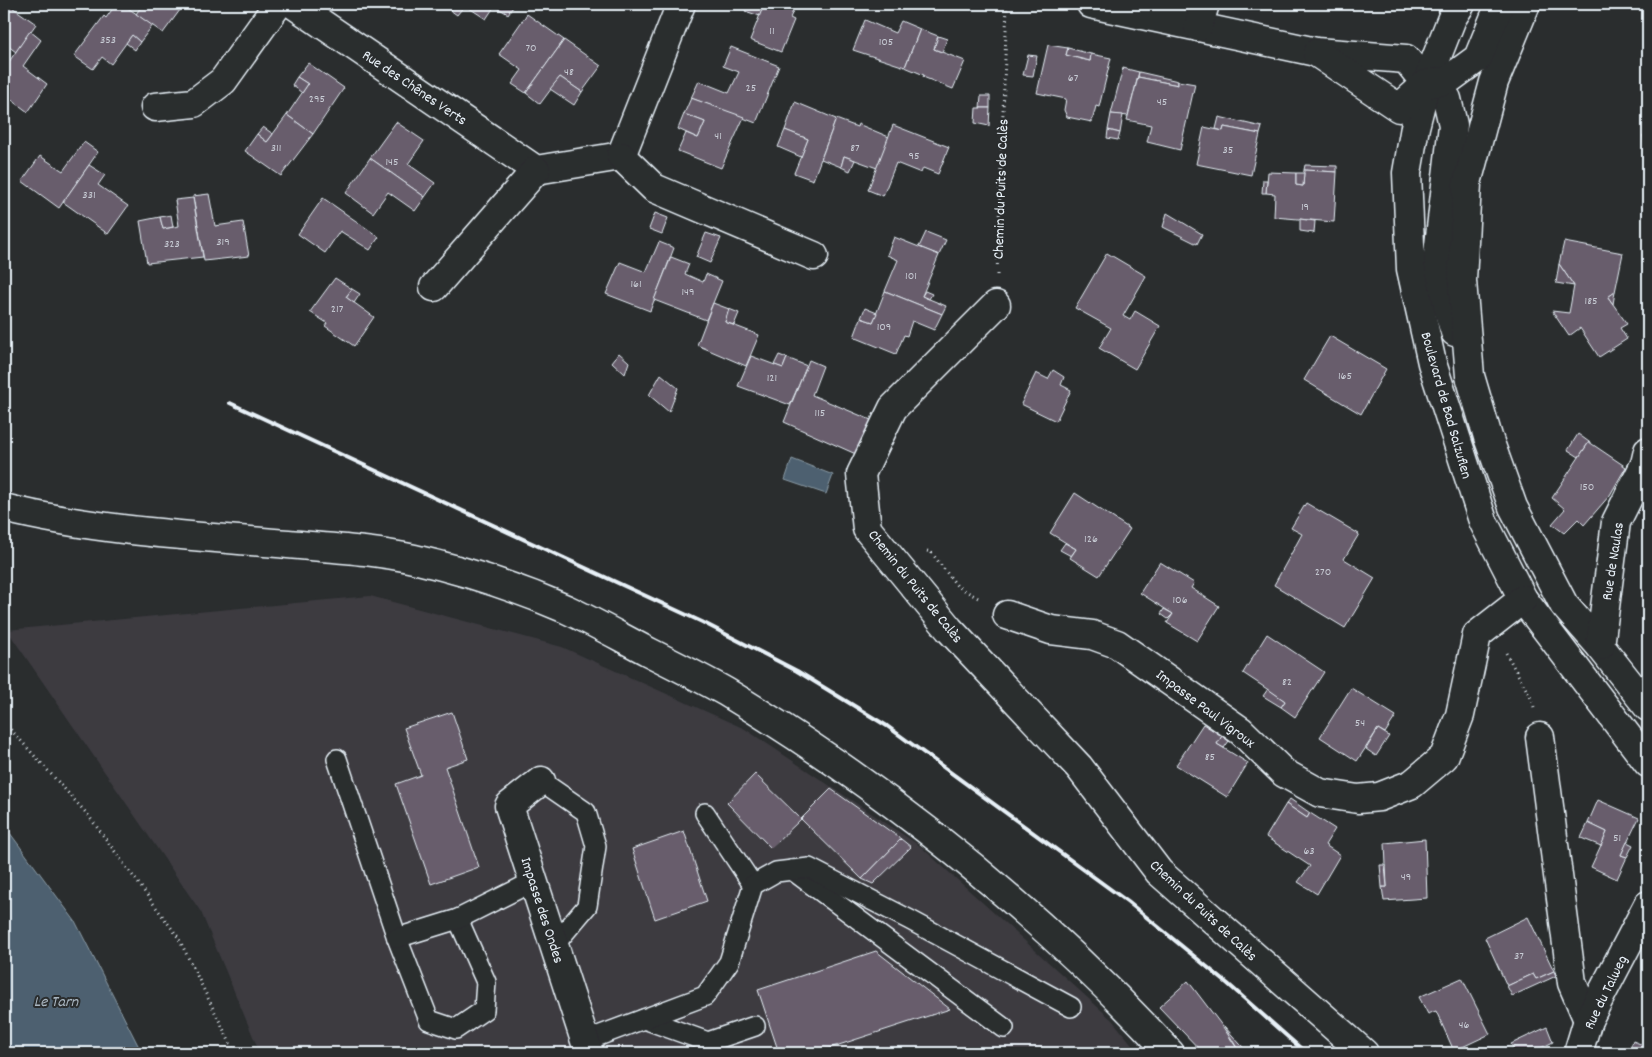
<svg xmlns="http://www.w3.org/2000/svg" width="1652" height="1057" viewBox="0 0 1652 1057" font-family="Dekko,sans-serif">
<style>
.built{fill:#3d3b41}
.water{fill:#4d6170;stroke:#8b9ba6}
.building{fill:#685d6c;stroke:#e8f1f8}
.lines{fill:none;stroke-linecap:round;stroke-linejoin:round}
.lane-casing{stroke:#e8f1f8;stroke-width:22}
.street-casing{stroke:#e8f1f8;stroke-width:31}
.secondary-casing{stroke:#e8f1f8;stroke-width:31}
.path{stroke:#e8f1f8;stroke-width:3;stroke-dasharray:1 4;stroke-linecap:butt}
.lane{stroke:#2a2d2e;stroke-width:19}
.street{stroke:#2a2d2e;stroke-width:28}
.secondary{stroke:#2a2d2e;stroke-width:28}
.rail{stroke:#e8f1f8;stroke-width:4}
.labels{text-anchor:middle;stroke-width:4;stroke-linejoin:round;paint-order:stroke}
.number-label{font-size:12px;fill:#c8ccd5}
.street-label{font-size:15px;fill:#e8f1f8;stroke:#2a2d2e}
.water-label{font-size:16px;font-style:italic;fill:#aab7c2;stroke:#2a2d2e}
</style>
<rect width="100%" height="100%" fill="#2a2d2e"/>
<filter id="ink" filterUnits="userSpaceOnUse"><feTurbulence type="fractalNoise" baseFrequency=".02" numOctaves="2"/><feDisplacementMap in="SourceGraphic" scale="10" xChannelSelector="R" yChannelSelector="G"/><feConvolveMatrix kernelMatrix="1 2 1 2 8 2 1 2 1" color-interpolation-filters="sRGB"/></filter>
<g filter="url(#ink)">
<path class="built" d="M370,596l192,51 183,82 175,117 192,174 27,33h-879l-59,-141 -194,-282z"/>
<g class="water">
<path d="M792,459l41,16 -7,19 -41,-14z"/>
<path d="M4,825l71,96 67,132h-138z"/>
</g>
<g class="building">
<path d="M4,4h6l-1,1 27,19 -20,28 -12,-9z"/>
<path d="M116,4h6l31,21 -13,17 -8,-7 -21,29 -9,-7 -9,12 -19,-13 30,-40 2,2z"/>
<path d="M143,4h37l3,2 -20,27 -27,-19z"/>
<path d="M441,4h14l-5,6z"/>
<path d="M455,4l10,1 -8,10 -7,-5z"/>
<path d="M463,4h33l-10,15z"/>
<path d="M501,4h14l-7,10 -10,-6z"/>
<path d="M749,4l14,3 -3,9 -15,-5z"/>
<path d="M753,4h43l-6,14 4,2 -13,32 -31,-12 13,-33z"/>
<path d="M527,14l37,26 -38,53 -14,-9 10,-14 -23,-16z"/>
<path d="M865,20l30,13 6,-12 19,8 -15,38 -52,-17z"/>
<path d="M920,29l18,7 -4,13 31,12 -12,28 -30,-12 1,-2 -19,-8z"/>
<path d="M30,31l11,9 -18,26 24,18 -19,28 -24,-18v-25z"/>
<path d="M132,35l8,7 -5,8 -9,-7z"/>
<path d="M938,36l9,3 -5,13 -8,-3z"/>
<path d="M564,40l37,26 -19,26 -22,-15 -20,27 -14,-11z"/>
<path d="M1048,45l20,3 -2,7 24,6 1,-7 20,4 -12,49 -3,-1 -4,16 -25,-5 -3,-7 2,-11 -29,-6z"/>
<path d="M731,47l48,19 -23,57 -65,-25 8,-17 30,12 10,-21 -16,-6z"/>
<path d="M1068,48l23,6 -1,7 -24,-6z"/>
<path d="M1028,55l9,1 -4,20 -10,-1z"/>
<path d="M308,63l36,25 -31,46 -26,-19 21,-31 -11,-7z"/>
<path d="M1123,68l16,4 -11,44 -17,-2z"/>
<path d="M1139,72l39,9v4l-40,-8z"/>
<path d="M297,77l11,7 -6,9 -10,-8z"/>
<path d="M560,77l22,15 -8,13 -24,-16z"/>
<path d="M1138,77l40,8v-4l17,3 -15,66 -33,-8 4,-17 -24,-5z"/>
<path d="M981,96h9v12h-10z"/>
<path d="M691,98l53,19 -23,51 -43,-17 8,-18 12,5 7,-16 -21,-8z"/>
<path d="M795,102l41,17 -23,61 -19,-7 14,-34 -23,-9z"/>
<path d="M976,108h14l-1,18 -14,-3z"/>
<path d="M684,114l21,8 -7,16 -20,-9z"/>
<path d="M1111,114l12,1 -3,18 -12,-3z"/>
<path d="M287,115l26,19 -32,42 -36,-25 12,-17 10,8z"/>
<path d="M1219,117l43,10 -2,7 -36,-7 -1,4 -7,-2z"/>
<path d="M836,119l21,8 1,-3 31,13 -12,31 -33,-12 -3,11 -20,-8z"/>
<path d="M396,122l28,19 -16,23 27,19 -10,14 -55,-39z"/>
<path d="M893,125l56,22 -11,27 -15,-6 -2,5 -25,-10 -13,33 -15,-6z"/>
<path d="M263,127l10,7 -6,8 -10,-8z"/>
<path d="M1204,127l19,4 1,-4 36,7 -9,41 -55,-11z"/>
<path d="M785,130l23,9 -7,18 -23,-10z"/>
<path d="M1108,130l12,3 -2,7 -11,-2z"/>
<path d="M1648,135v24h-1l-4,-23z"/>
<path d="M84,142l14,10 -39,56 -37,-27 18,-25 23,15z"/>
<path d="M844,156l11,4 -5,11 -9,-4z"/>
<path d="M370,158l55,39 -10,14 -27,-19 -15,21 -27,-20z"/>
<path d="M89,165l16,10 -7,10 30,21 -20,28 -45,-32z"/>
<path d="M1305,165l32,1v6l-33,-2z"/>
<path d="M1304,170l33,2 -3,50 -60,-5 1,-23 -9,-1 2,-21 28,1v12l7,1z"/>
<path d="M1296,173h8l-1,13 -7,-1z"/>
<path d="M1263,180h4l-1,13h-4z"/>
<path d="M209,194l6,32 28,-4 6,34 -45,5 -11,-65z"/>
<path d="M193,198l10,59 -56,6 -7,-42 20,-4 3,12 16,-3 -4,-26z"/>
<path d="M323,198l56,39 -9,13 -30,-19 -15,22 -27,-19z"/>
<path d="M655,213l13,5 -6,16 -13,-5z"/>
<path d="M1167,213l35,21 -5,10 -34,-17z"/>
<path d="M171,215l2,12 -10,2 -3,-12z"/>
<path d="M1300,219l15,2 -1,12 -14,-2z"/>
<path d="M926,232l20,8 -7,15 -20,-8z"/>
<path d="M706,233l15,5 -11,25 -14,-6z"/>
<path d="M894,237l45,18 -17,41 24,10 -4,8 -57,-23 13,-31 -11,-5z"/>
<path d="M659,242l15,6 -24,63 -44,-17 14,-32 26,10z"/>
<path d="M1564,242l59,11 -8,39 -7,5 19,27 -7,4 7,11 -28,18 -19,-29 -11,8 -17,-25 17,2 5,-27 -15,-22z"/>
<path d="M1107,253l39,23 -23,40 7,4 5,-9 25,15 -25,43 -36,-21 12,-20 -36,-20z"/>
<path d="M671,257l18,7 -4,10 18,8 3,-8 16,7 -16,39 -52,-20z"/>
<path d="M1559,264l15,22 -18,-3z"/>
<path d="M335,278l17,11 -6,8 28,20 -20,29 -29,-20 2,-3 -17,-11z"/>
<path d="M352,289l8,5 -6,9 -8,-6z"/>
<path d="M885,291l57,23 -8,16 -22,-9 -5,15 -3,-1 -8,19 -42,-17 7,-19 12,4z"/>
<path d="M925,291l7,3 -3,5 -7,-3z"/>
<path d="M1615,292l-2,12 -5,-7z"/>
<path d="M713,303l16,6 -4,13 34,13 -13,31 -49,-21z"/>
<path d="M865,308l12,5 -4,9 -12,-4z"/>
<path d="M729,309l10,4 -5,12 -9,-3z"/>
<path d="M1330,336l56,33 -25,45 -57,-34z"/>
<path d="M619,353l10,9 -4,12 -13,-12z"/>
<path d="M779,355l8,3 -4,10 -9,-3z"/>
<path d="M751,356l32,12 4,-10 20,8 -17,39 -52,-19z"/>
<path d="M809,360l14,6 -11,29 59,25 -13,35 -74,-33z"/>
<path d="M1053,370l11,7 -3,8 10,5 -15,31 -35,-17 15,-31 12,6z"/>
<path d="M661,374l17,14 -9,24 -20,-17z"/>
<path d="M1578,434l11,8 -10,15 -11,-7z"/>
<path d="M1589,442l37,25 -16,28 -26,30 -6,-6 -14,14 -12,-9 13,-15 -13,-11z"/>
<path d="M1075,493l55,36 -31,47 -29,-18 6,-9 -26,-16z"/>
<path d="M1306,503l53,31 -15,25 31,19 -30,50 -71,-43 28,-51 -11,-6z"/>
<path d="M1065,543l11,6 -5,7 -11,-6z"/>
<path d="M1160,562l34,21 -3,5 28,18 -22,35 -30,-18 6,-9 -33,-21z"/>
<path d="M1164,609l9,5 -5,5 -7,-5z"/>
<path d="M1267,634l57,38 -29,45 -14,-10 4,-6 -42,-28z"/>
<path d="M1351,688l45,28 -11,17 -7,-4 -21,32 -37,-24z"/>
<path d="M1268,689l17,12 -4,6 -18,-11z"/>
<path d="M452,712l16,47 -23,8 34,100 -48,17 -35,-100 25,-9 -17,-47z"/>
<path d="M1203,724l19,12 -5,8 31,19 -21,34 -51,-32z"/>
<path d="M1378,729l11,7 -13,20 -10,-7z"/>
<path d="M1222,736l7,5 -5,7 -7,-4z"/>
<path d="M755,774l46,45 -30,29 -44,-45z"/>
<path d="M831,789l70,50 -39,40 -61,-60z"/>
<path d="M1290,799l20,14 -3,5 -21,-14z"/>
<path d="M1598,800l41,18 -18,37 6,2 -10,22 -26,-12 16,-35 -19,-9z"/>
<path d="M1286,804l21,14 3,-5 25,16 -10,16 15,10 -23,39 -19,-12 12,-16 -44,-29z"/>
<path d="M1588,823l19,9 -6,14 -20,-8z"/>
<path d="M684,831l23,70 -52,18 -23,-70z"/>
<path d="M901,839l10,8 -38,37 -11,-5z"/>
<path d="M1425,839l2,59 -43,3 -2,-14h5l-2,-44z"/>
<path d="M1627,842l6,3 -6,12 -6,-2z"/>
<path d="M1380,865h5l2,22h-5z"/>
<path d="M1528,917l26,54 -18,8 -3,-5 -26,12 -22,-48z"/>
<path d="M876,951l74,58 -136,44h-35l-21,-63z"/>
<path d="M1554,971l2,5 -44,20 -5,-10 26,-12 3,5z"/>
<path d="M1462,978l28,56 -36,17 -18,-40 -8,3 -9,-17z"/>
<path d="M1188,981l35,46 17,26h-37l-44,-46z"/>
<path d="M1224,1026l24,27h-8z"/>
<path d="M1547,1027l6,15 -18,9 -19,2 -5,-9z"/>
<path d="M1633,1041l15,6v6h-20z"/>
</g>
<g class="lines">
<defs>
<g id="lane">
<path d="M337,759l60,179 32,82 27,9 28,-19 2,-28 -28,-63"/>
<path d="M541,781l45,31 10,34 -9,60 -32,38"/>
<path d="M705,813l48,72"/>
<path d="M792,870l212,158"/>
<path d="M397,938l61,-19 76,-38"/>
<path d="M644,1019l64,23 47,-16"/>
<path d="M585,1041l120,-45 24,-34 24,-77 23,-13 33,-4 101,52 161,87"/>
</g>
<g id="street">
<path d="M293,4l243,166 85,-14 60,-152"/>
<path d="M1091,4l225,48 90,7 20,25 21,15 6,26 -17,146 19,61"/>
<path d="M1461,4l-9,14 -26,66 -11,43 -8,46 4,96 21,94 51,158 40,78 125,164"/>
<path d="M1526,4l-32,78 -27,101 -5,98 8,95 18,61 25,70 51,98 36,41 48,61"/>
<path d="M1198,27l7,-23"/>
<path d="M1317,53l82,55 27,-24 22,-4 30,-22 22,-54"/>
<path d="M155,107l39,-4 29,-22 55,-77"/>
<path d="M621,156l33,32 160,68"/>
<path d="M434,287l102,-117"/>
<path d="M996,305l-103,103 -32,66 6,55 82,100 130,138 80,105 205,181"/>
<path d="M1007,615l44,15 41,5 25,9 124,87 43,42 36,20 38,6 21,-2 33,-13 32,-27 16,-42 17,-80 46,-36"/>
<path d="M1600,646l16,-124 29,-58 3,-13"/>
<path d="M1540,737l32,246 16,37"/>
<path d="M541,781l-32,25 80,247"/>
<path d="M1578,1053l10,-33 60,-115"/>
</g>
<path id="secondary" d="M4,508c92,23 190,28 284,36 42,4 85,6 126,15 52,12 104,29 152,50 28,13 56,29 83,43 26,13 52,26 77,40 164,99 314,221 444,361"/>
</defs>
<use href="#lane" class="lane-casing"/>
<use href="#street" class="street-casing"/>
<use href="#secondary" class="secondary-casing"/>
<g class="path">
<path d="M997,275l10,-271"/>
<path d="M927,551l4,1 26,34 23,13"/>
<path d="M1506,653l26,47 2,7"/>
<path d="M4,722l84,93 90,122 57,116"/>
</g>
<use href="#lane" class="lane"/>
<use href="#street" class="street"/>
<use href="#secondary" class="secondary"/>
<path class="rail" d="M230,403l472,219 95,49 90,55 241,176 100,82 78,69"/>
</g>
</g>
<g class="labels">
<g class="number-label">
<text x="772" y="34">11</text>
<text x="108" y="43">353</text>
<text x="886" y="45">105</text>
<text x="531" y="51">70</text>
<text x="569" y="75">48</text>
<text x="1073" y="81">67</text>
<text x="751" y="91">25</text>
<text x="317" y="102">295</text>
<text x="1162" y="105">45</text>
<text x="718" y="139">41</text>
<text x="276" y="151">311</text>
<text x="855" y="151">87</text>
<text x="1228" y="153">35</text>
<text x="914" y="159">95</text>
<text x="392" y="165">145</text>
<text x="89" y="198">331</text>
<text x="1305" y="210">19</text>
<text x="223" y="245">319</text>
<text x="172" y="247">323</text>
<text x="911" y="279">101</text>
<text x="636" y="287">161</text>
<text x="688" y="295">149</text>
<text x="1591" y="304">185</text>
<text x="337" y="312">217</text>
<text x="884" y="330">109</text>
<text x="1345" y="379">165</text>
<text x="772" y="381">121</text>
<text x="820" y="416">115</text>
<text x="1587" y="490">150</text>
<text x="1091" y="542">126</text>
<text x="1323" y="575">270</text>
<text x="1180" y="603">106</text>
<text x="1287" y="685">82</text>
<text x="1360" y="726">54</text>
<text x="1210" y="760">85</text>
<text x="1617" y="841">51</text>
<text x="1309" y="854">63</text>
<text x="1406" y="880">49</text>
<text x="1519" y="959">37</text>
<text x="1464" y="1028">46</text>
</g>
<g class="street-label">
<text transform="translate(415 87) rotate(34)" y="5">Rue des Chênes Verts</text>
<text transform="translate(1000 189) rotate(-88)" y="5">Chemin du Puits de Calès</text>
<text transform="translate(1447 405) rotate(74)" y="5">Boulevard de Bad Salzuflen</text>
<text transform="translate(1612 561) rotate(-81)" y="5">Rue de Naulas</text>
<text transform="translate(916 586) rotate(51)" y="5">Chemin du Puits de Calès</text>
<text transform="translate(1206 708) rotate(37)" y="5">Impasse Paul Vigroux</text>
<text transform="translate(543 910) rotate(72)" y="5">Impasse des Ondes</text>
<text transform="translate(1204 910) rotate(43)" y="5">Chemin du Puits de Calès</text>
<text transform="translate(1605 992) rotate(-64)" y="5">Rue du Talweg</text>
</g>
<g class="water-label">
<text x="56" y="1006">Le Tarn</text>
</g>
</g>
<rect width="1652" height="1057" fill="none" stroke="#2a2d2e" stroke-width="20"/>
<rect x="10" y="10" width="1632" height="1037" fill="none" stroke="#e8f1f8" stroke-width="2" filter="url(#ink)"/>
</svg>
